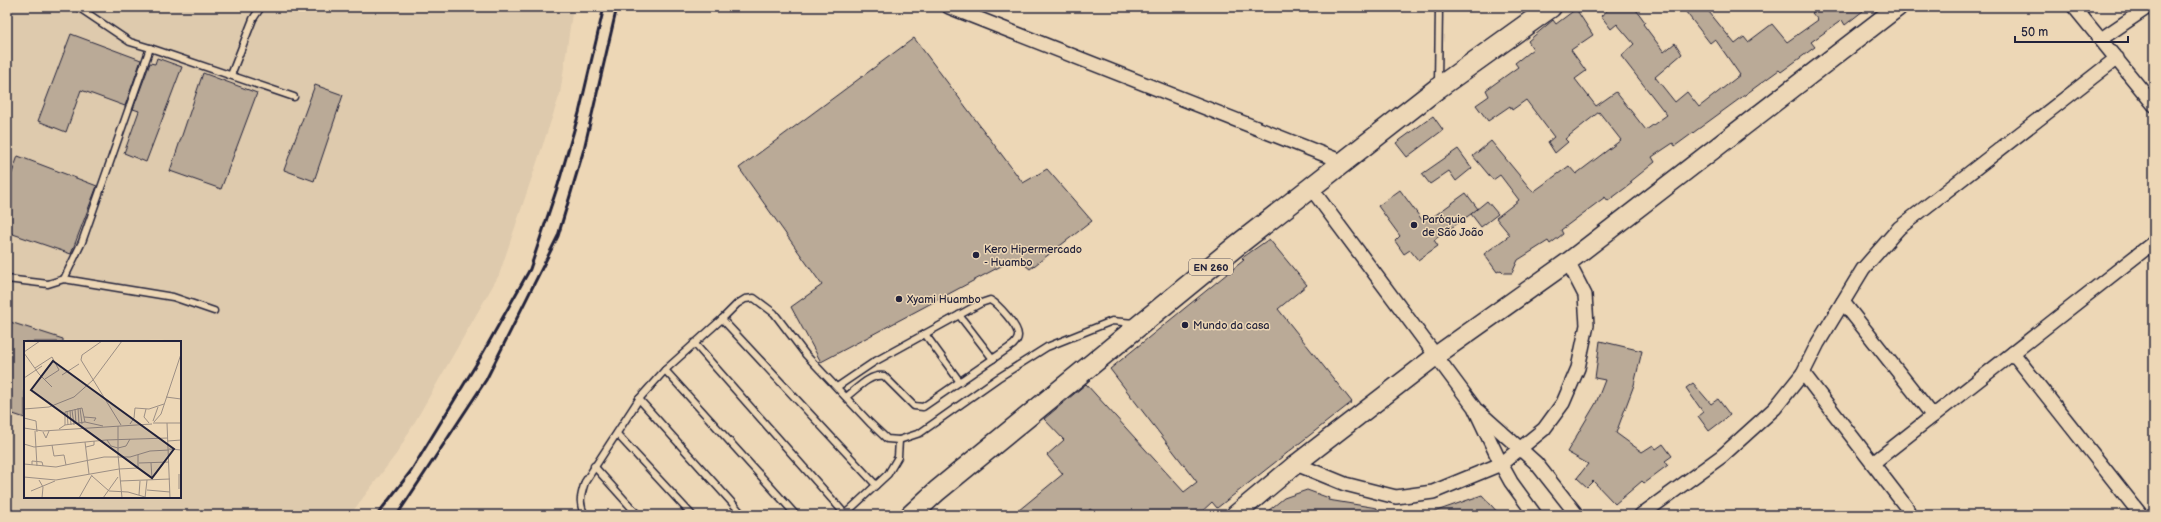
<svg xmlns="http://www.w3.org/2000/svg" width="2161" height="522" viewBox="0 0 2161 522" font-family="'Balsamiq Sans',sans-serif">
<style>
.built{fill:#decaad;fill-rule:evenodd}
.building{fill:#baaa97;stroke:#22223b}
.lines{fill:none;stroke-linecap:round;stroke-linejoin:round}
.lane-casing{stroke:#22223b;stroke-width:9}
.street-casing{stroke:#22223b;stroke-width:16}
.secondary-casing{stroke:#22223b;stroke-width:21}
.primary-casing{stroke:#22223b;stroke-width:23}
.lane{stroke:#edd7b6;stroke-width:6}
.street{stroke:#edd7b6;stroke-width:13}
.secondary{stroke:#edd7b6;stroke-width:18}
.primary{stroke:#edd7b6;stroke-width:20}
.rail{stroke:#22223b;stroke-width:3}
.poi-dot{fill:#22223b;stroke:#edd7b6;stroke-width:1.5}
.labels{text-anchor:middle;stroke-width:3;stroke-linejoin:round;paint-order:stroke}
.shield{fill:#edd7b6;stroke:#5f5860;stroke-width:1}
.shield-label{font-size:10px;font-weight:bold;fill:#22223b}
.poi-label{font-size:11px;fill:#22223b;stroke:#edd7b6;text-anchor:start}
.inset-road{fill:none;stroke:#9c8f85;stroke-width:1}
.view{fill:#22223b;fill-opacity:0.15;stroke:#22223b;stroke-width:2}
.inset-edge{fill:none;stroke:#22223b;stroke-width:2}
</style>
<rect width="100%" height="100%" fill="#edd7b6"/>
<filter id="ink" filterUnits="userSpaceOnUse"><feTurbulence type="fractalNoise" baseFrequency=".025" numOctaves="2"/><feDisplacementMap in="SourceGraphic" scale="8" xChannelSelector="R" yChannelSelector="G"/><feConvolveMatrix kernelMatrix="1 2 1 2 8 2 1 2 1" color-interpolation-filters="sRGB"/></filter>
<g filter="url(#ink)">
<path class="built" d="M7,7h566l-13,87 -61,181 -102,178 -47,62h-343zM25,342h155v155h-155z"/>
<g class="building">
<path d="M1611,7h23l11,15 -2,2 21,28 11,-9 7,11 -27,23 20,25 12,-10 12,15 41,-32 -25,-36 -5,4 -28,-36h23l30,37 9,-7 4,5 24,-18 15,18 31,-22 -6,-7 8,-6h48l-23,18 -3,-5 -31,22 4,5 -34,25 -2,-2 -104,76 -2,-3 -21,14 3,5 -25,20 2,1 -24,18 -3,-4 -44,33 2,4 -13,10 -2,-3 -30,19 -6,13h-8l-3,-3 -4,2 -13,-18 26,-19 -14,-17 23,-18 -19,-25 -7,5 -20,-24 18,-15 42,51 36,-26 7,8 45,-34 -22,-28 -34,27 3,3 -13,11 -7,-11 6,-5 -28,-37 -14,10 -2,-4 -22,15 -12,-16 13,-9 -3,-6 32,-23 -3,-4 18,-14 -5,-8 25,-21 3,4 20,-15 17,26 -22,15 15,21 -11,8 21,27 20,-14 30,38 21,-15 -46,-59 13,-12 -17,-20 -6,5 -10,-13z"/>
<path d="M71,34l70,26 -16,46 -44,-16 -15,42 -28,-11z"/>
<path d="M914,38l109,145 24,-14 45,52 -62,48 -14,-11 -195,104 -30,-55 31,-22 -83,-117z"/>
<path d="M157,58l25,9 -36,95 -22,-9 15,-42 -6,-2 17,-46 5,1z"/>
<path d="M203,73l54,20 -36,96 -51,-18z"/>
<path d="M315,85l28,10 -29,86 -30,-11z"/>
<path d="M1433,116l10,14 -36,27 -11,-14z"/>
<path d="M1458,149l14,19 -16,13 -7,-10 -19,13 -8,-10z"/>
<path d="M18,156l79,30 -26,68 -64,-22v-45z"/>
<path d="M1400,190l22,30 6,-4 2,3 36,-26 12,16 -44,31 4,6 -20,14 -8,-10 -6,4 -9,-13 5,-5 -22,-30z"/>
<path d="M1487,201l11,13 -17,13 -10,-13z"/>
<path d="M1269,239l38,46 -29,24 74,93 -135,106 -5,-6 -14,13h-100l-8,-6 -6,6h-71l50,-41 -16,-19 17,-15 -20,-21 42,-35 98,108 13,-10 -87,-113 134,-109 -2,-2z"/>
<path d="M7,321l56,18v3h-38v76l-18,-6z"/>
<path d="M1600,341l42,10 -8,34 -18,48 26,19 11,-7 3,4 7,-5 9,12 -7,5 3,4 -24,18 -2,-2 -27,23 -22,-23 -6,6 -10,-9 11,-14 -21,-12 29,-49 9,-23 -10,-2z"/>
<path d="M1693,383l18,21 7,-5 12,16 -21,16 -11,-15 5,-4 -17,-24z"/>
<path d="M1307,490l22,8 -1,2 49,8v7h-114l21,-17z"/>
<path d="M1482,495l18,20h-69v-2z"/>
</g>
<g class="lines">
<defs>
<g id="lane">
<path d="M150,48l144,49"/>
<path d="M231,75l22,-56 8,-12"/>
<path d="M1438,83l1,-76"/>
<path d="M7,279l41,5 16,-5 109,18 41,14"/>
<path d="M64,279l18,-37 68,-194 -20,-6 -52,-35"/>
<path d="M959,315l34,44"/>
<path d="M722,319l154,166"/>
<path d="M925,334l35,48"/>
<path d="M694,343l151,171"/>
<path d="M665,370l131,145"/>
<path d="M837,387l37,-25 107,-59 9,-3c8,4 29,27 28,36 0,3 -3,7 -5,9l-90,62 -9,-1 -30,-30c-15,-2 -27,13 -38,21"/>
<path d="M639,399l104,116"/>
<path d="M617,434l75,81"/>
<path d="M594,466l44,49"/>
<path d="M585,515c-7,-12 -4,-20 0,-33l54,-83 26,-29 57,-51 15,-15 8,-5 9,-1 20,15 32,42 64,68 17,16 12,1 21,-7 78,-55 49,-31 65,-26 22,2"/>
<path d="M844,515l44,-41 10,-17 1,-17"/>
</g>
<g id="street">
<path d="M949,7l394,155"/>
<path d="M2074,7l80,98"/>
<path d="M2101,39l47,-32"/>
<path d="M1311,188l163,219 27,57 10,18 24,33"/>
<path d="M1843,302l90,114"/>
<path d="M2013,353l128,162"/>
<path d="M1803,373l104,135 1,7"/>
<path d="M1478,411l58,52 41,52"/>
<path d="M1873,463l281,-221"/>
<path d="M1296,464l49,20 51,13 37,-5 68,-28 43,-35 19,-26 15,-35 9,-43 -2,-30 -17,-33"/>
<path d="M1641,515l81,-59 53,-48 28,-35 15,-30 45,-74 36,-41 218,-170"/>
</g>
<path id="secondary" d="M1235,515l61,-51 141,-109 131,-93 330,-255"/>
<path id="primary" d="M911,515l26,-24 298,-244 203,-159 113,-81"/>
</defs>
<use href="#lane" class="lane-casing"/>
<use href="#street" class="street-casing"/>
<use href="#secondary" class="secondary-casing"/>
<use href="#primary" class="primary-casing"/>
<use href="#lane" class="lane"/>
<use href="#street" class="street"/>
<use href="#secondary" class="secondary"/>
<use href="#primary" class="primary"/>
<g class="rail">
<path d="M377,515l34,-44 69,-113 50,-89 28,-84 21,-72 25,-106"/>
<path d="M397,515l89,-135 72,-144 26,-87 33,-142"/>
</g>
</g>
</g>
<g class="poi-dot">
<circle cx="1414" cy="225" r="4"/>
<circle cx="976" cy="255" r="4"/>
<circle cx="899" cy="299" r="4"/>
<circle cx="1185" cy="325" r="4"/>
</g>
<g class="labels">
<rect class="shield" x="1189" y="259" width="44" height="16" rx="3"/>
<g class="shield-label">
<text x="1211" y="271">EN 260</text>
</g>
<g class="poi-label">
<text x="1422" y="223">Paróquia<tspan x="1422" dy="13">de São João</tspan></text>
<text x="984" y="253">Kero Hipermercado<tspan x="984" dy="13">- Huambo</tspan></text>
<text x="907" y="303">Xyami Huambo</text>
<text x="1193" y="329">Mundo da casa</text>
</g>
</g>
<g transform="translate(24 341)">
<rect width="157" height="157" fill="#edd7b6"/>
<path class="inset-road" d="M78,0l-20,14 -1,5 40,65M0,11l16,-11M0,12l15,21 13,13M11,27l17,-11 7,13 -14,9M38,34l17,-11M0,37l18,-12M142,56l15,2M54,67l1,16M56,67l2,16M0,68l25,-2 25,-10 19,-17 29,-39M51,68l1,15M122,68l-2,8 5,6M46,69l1,15M48,69l2,15M43,70l1,14M60,76l12,1 -2,3M0,77l12,3 1,11M129,80l5,-14M130,81l7,-8 20,-60M129,82h28M143,82l3,75M106,83l4,-6 1,-10 14,1 15,-5M41,84l20,-3M94,85v29l4,43M0,87l19,3 109,-7M35,88l6,-4v-13l17,-4 3,14 18,4M11,90l2,35M19,91l3,6 3,-7M83,99l4,6 7,2 8,-2 4,-7M144,100l13,-1M61,101l4,32M0,103l10,3 72,-7 62,-2M28,104l2,11 10,-1 2,10M62,106l8,-2v-4M145,108l12,1M115,122l30,-1M127,122l1,16M0,123l32,3 48,-10h26l20,-6 19,-1M8,124v-4l10,1 1,4M114,127v-13M68,135l17,15 19,1 17,5M0,136l32,3 63,-11 19,-1M15,139l4,7 -1,11M96,140l50,-2M155,148v-15M123,149l23,2M7,150l24,-10M115,154l1,-14M55,157l13,-23M79,157l15,-21M121,157l2,-18"/>
<path class="view" d="M29,20l121,88 -22,29 -121,-88z"/>
<rect width="157" height="157" class="inset-edge"/>
</g>
<rect width="2161" height="522" fill="none" stroke="#edd7b6" stroke-width="24"/>
<rect x="12" y="12" width="2137" height="498" fill="none" stroke="#22223b" stroke-width="1.5" filter="url(#ink)"/>
<path d="M2015 36v6h113v-6" fill="none" stroke="#22223b" stroke-width="2"/>
<text x="2021" y="36" font-size="12" fill="#22223b" stroke="#edd7b6" stroke-width="3" paint-order="stroke">50 m</text>
</svg>
